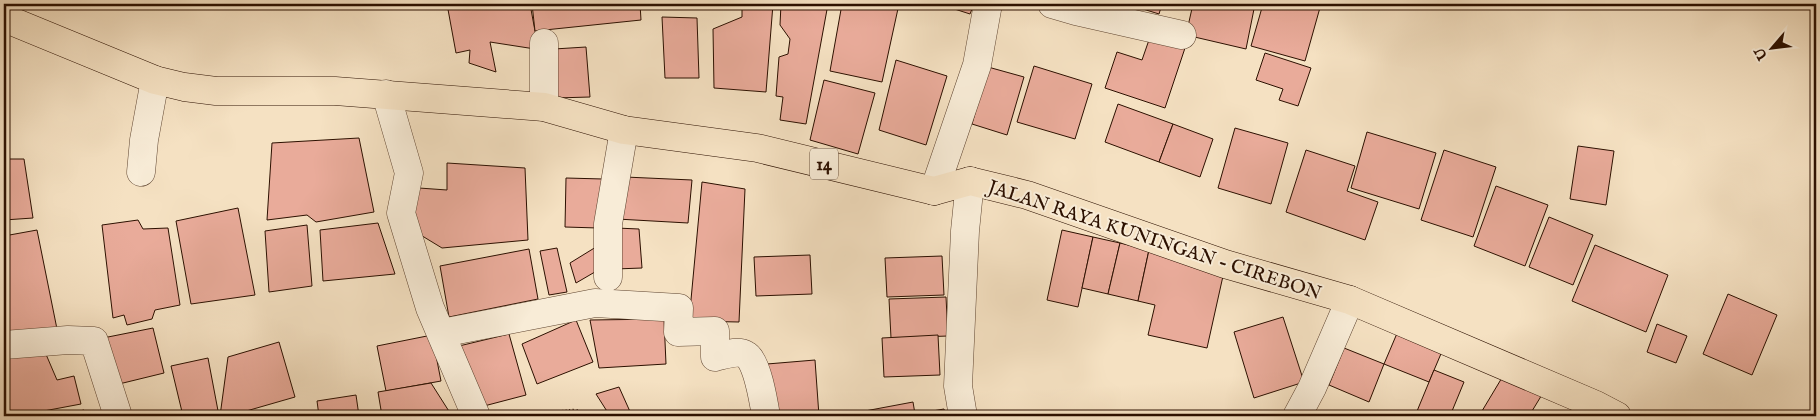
<svg xmlns="http://www.w3.org/2000/svg" width="1820" height="420" viewBox="0 0 1820 420" font-family="'IM FELL English',serif">
<style>
.building{fill:#e9ab9a;stroke:#2c1000}
.lines{fill:none;stroke-linecap:round;stroke-linejoin:round}
.minor-casing{stroke:#5e4430;stroke-width:29}
.trunk-casing{stroke:#2c1000;stroke-width:29}
.path{stroke:#2c1000;stroke-width:3;stroke-dasharray:1 2.5;stroke-linecap:butt}
.minor{stroke:#f8ecd7;stroke-width:28}
.trunk{stroke:#f5e1c2;stroke-width:28}
.labels{text-anchor:middle;stroke-width:4;stroke-linejoin:round;paint-order:stroke}
.shield{fill:#f8ecd7;stroke:#695240;stroke-width:1}
.shield-label{font-size:18px;font-weight:bold;fill:#2c1000}
.street-label{font-size:19px;fill:#2c1000;stroke:#f8ecd7}
</style>
<rect width="100%" height="100%" fill="#f5e1c2"/>
<filter id="stains"><feTurbulence type="fractalNoise" baseFrequency=".004" numOctaves="4"/><feColorMatrix values="0 0 0 0 .2 0 0 0 0 .09 0 0 0 0 .02 0 0 0 .5 -.17"/></filter>
<radialGradient id="worn" r=".72"><stop offset=".6" stop-color="#630" stop-opacity="0"/><stop offset="1" stop-color="#630" stop-opacity=".3"/></radialGradient>
<g class="building">
<path d="M447,4h83l5,27v18l-45,-7 6,30 -27,-9 1,-13 -14,3z"/>
<path d="M532,4h108l1,16 -106,11z"/>
<path d="M742,4h31l-7,88 -52,-4 -1,-59 29,-12z"/>
<path d="M781,4h47l-22,120 -26,-4 3,-23 -7,-1 3,-39 9,-3 2,-15 -10,-14z"/>
<path d="M842,4h57l-17,78 -52,-11z"/>
<path d="M939,4h35l-4,10z"/>
<path d="M1127,4h35l-3,10z"/>
<path d="M1193,4h62l-9,45 -60,-14z"/>
<path d="M1263,4h58l-16,57 -54,-15z"/>
<path d="M662,17l35,1 2,60h-34z"/>
<path d="M1150,37l35,11 -20,60 -60,-20 12,-36 25,8z"/>
<path d="M586,47l4,50 -35,1 -1,-49z"/>
<path d="M1265,53l46,15 -13,38 -19,-6 4,-11 -27,-9z"/>
<path d="M896,60l51,16 -21,69 -47,-15z"/>
<path d="M1034,66l58,18 -17,55 -58,-17z"/>
<path d="M988,67l36,10 -17,58 -35,-11z"/>
<path d="M824,80l51,13 -17,61 -48,-14z"/>
<path d="M1118,104l55,20 -14,38 -54,-20z"/>
<path d="M1173,124l40,15 -13,38 -41,-15z"/>
<path d="M1235,128l53,15 -17,61 -53,-16z"/>
<path d="M1367,132l69,21 -17,56 -68,-21z"/>
<path d="M359,138l15,74 -58,10 -9,-7 -40,5 5,-77z"/>
<path d="M1578,146l36,5 -8,54 -36,-6z"/>
<path d="M1306,150l49,16 -8,25 31,11 -13,38 -79,-28z"/>
<path d="M1444,150l52,17 -23,70 -52,-17z"/>
<path d="M4,159h20l9,59 -29,2z"/>
<path d="M447,163l78,5 3,72 -86,8 -23,-14 -5,-24 5,-22 28,2z"/>
<path d="M625,177l67,3 -4,43 -71,-4z"/>
<path d="M566,178l37,1 -5,49 -33,-1z"/>
<path d="M702,182l43,7 -6,133 -50,-1z"/>
<path d="M1496,186l52,19 -23,61 -51,-20z"/>
<path d="M238,208l17,87 -64,9 -15,-83z"/>
<path d="M1549,217l44,18 -20,50 -44,-18z"/>
<path d="M138,220l5,9 25,-1 12,77 -25,5 -3,9 -25,6 -3,-10 -11,3 -11,-93z"/>
<path d="M378,223l17,51 -72,7 -3,-51z"/>
<path d="M307,225l5,61 -43,6 -4,-61z"/>
<path d="M616,228l23,1 3,39 -27,1z"/>
<path d="M37,230l20,99 -53,4v-97z"/>
<path d="M1062,230l31,7 -15,70 -31,-7z"/>
<path d="M1093,237l27,6 -12,51 -26,-6z"/>
<path d="M1120,243l29,7 -11,51 -30,-7z"/>
<path d="M1595,245l73,30 -22,57 -74,-31z"/>
<path d="M596,247l4,22 -24,14 -6,-20z"/>
<path d="M557,248l10,44 -18,3 -9,-44z"/>
<path d="M529,249l9,50 -89,18 -9,-51z"/>
<path d="M1149,250l76,17 -18,81 -59,-13 7,-30 -17,-4z"/>
<path d="M810,255l2,39 -56,2 -2,-39z"/>
<path d="M942,256l2,39 -57,2 -2,-39z"/>
<path d="M1728,294l49,21 -25,60 -49,-21z"/>
<path d="M946,297l2,39 -57,2 -2,-39z"/>
<path d="M1283,317l21,65 -50,16 -20,-66z"/>
<path d="M664,319l2,45 -67,4 -9,-48z"/>
<path d="M576,320l17,42 -56,22 -15,-40z"/>
<path d="M1657,324l30,12 -11,27 -29,-11z"/>
<path d="M153,328l11,45 -45,11 -16,-46z"/>
<path d="M1398,331l45,18 -14,33 -45,-18z"/>
<path d="M509,334l17,61 -42,11 -25,-60z"/>
<path d="M432,335l9,46 -55,10 -9,-45z"/>
<path d="M938,335l2,40 -56,2 -2,-39z"/>
<path d="M279,342l16,55 -66,19h-9l8,-59z"/>
<path d="M1344,348l40,16 -15,38 -40,-17z"/>
<path d="M45,352l12,28 17,-4 7,28 -64,12h-9l-4,-32v-27z"/>
<path d="M208,358l11,58h-36l-12,-50z"/>
<path d="M815,360l4,56h-47l-5,-52z"/>
<path d="M1434,370l30,12 -14,34h-35z"/>
<path d="M1506,371l37,22 -14,23h-50z"/>
<path d="M431,383l21,33h-70l-4,-24z"/>
<path d="M619,387l13,29h-22l-14,-22z"/>
<path d="M356,395l3,21h-40l-2,-15z"/>
<path d="M913,402l2,12 29,-5 2,7h-80l-1,-5z"/>
<path d="M84,410l1,6h-29z"/>
<path d="M753,411l1,5h-49v-2z"/>
</g>
<g class="lines">
<defs>
<g id="minor">
<path d="M1052,4l24,7 106,24"/>
<path d="M544,43v64"/>
<path d="M386,94l23,79 -8,40 29,95 46,108"/>
<path d="M141,172l3,-32 11,-60"/>
<path d="M934,191l43,-126 11,-61"/>
<path d="M608,277v-53l16,-94"/>
<path d="M442,333l153,-30 84,5 -1,24 37,-1v26c9,-2 23,-7 31,-2 11,5 18,49 20,61"/>
<path d="M4,345l64,-5 26,1 24,75"/>
<path d="M963,416l-5,-30 7,-155 5,-50"/>
<path d="M1297,416l15,-28 38,-88"/>
</g>
<path id="trunk" d="M4,18l151,62 29,7 32,4h119l209,16 80,23 133,18 177,43 36,-10 57,14 198,69 125,36 246,105 21,11"/>
</defs>
<use href="#minor" class="minor-casing"/>
<use href="#trunk" class="trunk-casing"/>
<path class="path" d="M517,416l59,-6 6,6"/>
<use href="#minor" class="minor"/>
<use href="#trunk" class="trunk"/>
</g>
<g class="labels">
<rect class="shield" x="810" y="148.5" width="28" height="31" rx="4"/>
<g class="shield-label">
<text x="824" y="170">14</text>
</g>
<g class="street-label">
<text transform="translate(1155 239) rotate(18)" y="7">JALAN RAYA KUNINGAN - CIREBON</text>
</g>
</g>
<rect width="1820" height="420" fill="none" stroke="#f5e1c2" stroke-width="20"/>
<rect x="5" y="5" width="1810" height="410" fill="none" stroke="#2c1000" stroke-width="2.5"/>
<rect x="10" y="10" width="1800" height="400" fill="none" stroke="#2c1000"/>
<g transform="translate(1772 48) rotate(242)" stroke="#f8ecd7" stroke-width="4" paint-order="stroke">
<path d="M0-4L9 19L0 12L-9 19Z" fill="#2c1000"/>
<text y="-8" font-size="14" font-weight="bold" text-anchor="middle" fill="#2c1000">U</text>
</g>
<rect width="100%" height="100%" filter="url(#stains)"/>
<rect width="100%" height="100%" fill="url(#worn)"/>
</svg>
